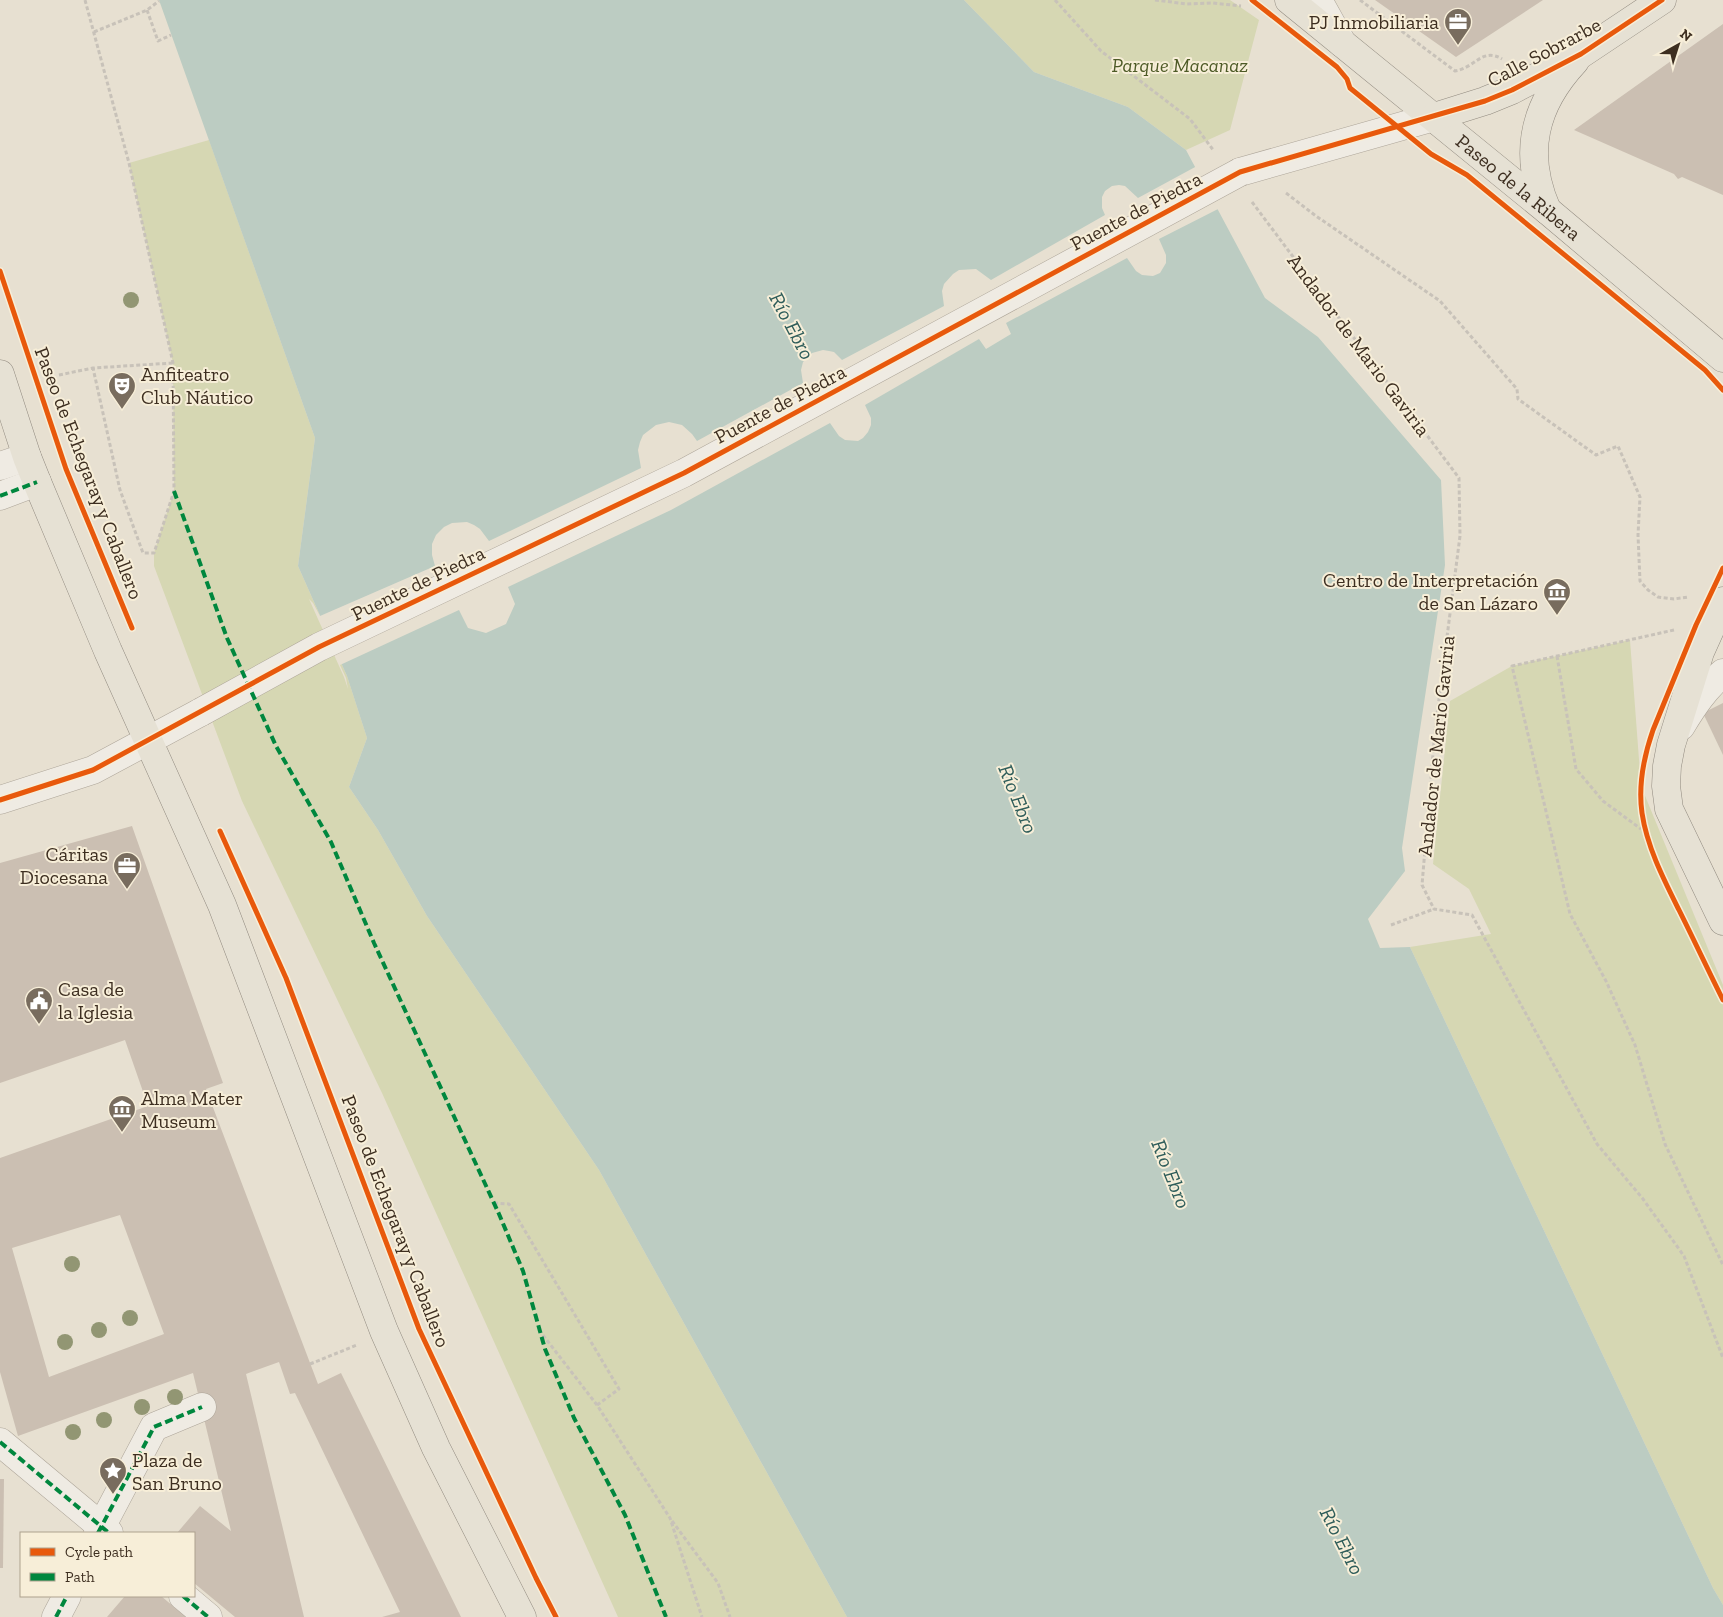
<svg xmlns="http://www.w3.org/2000/svg" width="1723" height="1617" viewBox="0 0 1723 1617" font-family="'Zilla Slab',serif">
<style>
.green{fill:#d6d7b3}
.water{fill:#bcccc2}
.pier{fill:#e7e0d1}
.building{fill:#cbbfb2;fill-rule:evenodd}
.lines{fill:none;stroke-linecap:round;stroke-linejoin:round}
.minor-casing{stroke:#ada599;stroke-width:29}
.major-casing{stroke:#928b80;stroke-width:29}
.path{stroke:#c8c2b9;stroke-width:3;stroke-dasharray:4 2.5;stroke-linecap:butt}
.minor{stroke:#efebe3;stroke-width:28}
.major{stroke:#e6e1d4;stroke-width:28}
.minor-bridge-casing{stroke:#ada599;stroke-width:29;stroke-linecap:butt}
.minor-bridge{stroke:#efebe3;stroke-width:28}
.quiet{stroke:#00873e;stroke-width:4;stroke-dasharray:8 4;stroke-linecap:butt}
.cycleway-casing{stroke:#f7eed8;stroke-width:8}
.cycleway{stroke:#e8590c;stroke-width:5}
.tree{fill:#929673}
.labels{text-anchor:middle;stroke-width:4;stroke-linejoin:round;paint-order:stroke}
.poi-label{font-size:20px;fill:#3d2e20;stroke:#f7eed8;text-anchor:start}
.street-label{font-size:20px;fill:#3d2e20;stroke:#f7eed8}
.park-label{font-size:20px;font-style:italic;fill:#4d5a26;stroke:#f7eed8}
.water-label{font-size:21px;font-style:italic;fill:#2f5d5a;stroke:#f7eed8}
</style>
<rect width="100%" height="100%" fill="#e7e0d1"/>
<g class="green">
<path d="M964,0h266l29,20 -29,110 -44,20 -58,-43 -94,-35z"/>
<path d="M209,140l106,298 -17,128 49,110 20,62 -18,49 29,43 49,86 172,254 248,447h-229l-236,-524 -140,-292 -88,-235v-13l20,-62 -1,-128 -44,-200z"/>
<path d="M1630,640l11,146 82,199v620l-10,-17 -303,-641 81,-13 -22,-45 -36,-25 17,-163 62,-35z"/>
</g>
<path class="water" d="M159,0h805l70,72 94,35 58,43 79,148 53,39 123,143 4,85 -43,283 3,23 -37,48 12,29 30,-1 303,641 10,17v12h-876l-248,-447 -172,-254 -49,-86 -29,-43 18,-49 -20,-62 -49,-110 17,-128z"/>
<path class="pier" d="M1197,166l23,42 -61,31 7,16v8l-6,10 -7,3 -11,-1 -6,-4 -9,-13 -121,65 5,11 -25,15 -7,-10 -114,66 6,13v7l-3,7 -5,6 -5,3 -13,-1 -6,-4 -9,-13 -159,87 -163,77 7,17 -9,20 -20,9 -18,-5 -9,-18 -119,55 6,13 2,11 -4,-12 -35,-78 4,4 7,13 115,-50 -3,-11v-11l4,-9 8,-8 8,-4 15,-1 7,3 6,4 9,12 152,-73 -3,-18 2,-8 3,-7 13,-10 13,-3 13,3 10,9 5,7 106,-58 -2,-13 2,-8 9,-9 11,-3 6,1 5,1 8,8 102,-54 -2,-15 2,-7 9,-10 6,-4 17,-1 15,11 114,-65 -3,-7v-11l3,-6 7,-5 7,-1 6,1 13,12z"/>
<g class="building">
<path d="M1375,0h168l-87,57z"/>
<path d="M1723,24v171l-41,-18 -4,2 -4,-5 -100,-44z"/>
<path d="M1723,703v52l-20,-42z"/>
<path d="M132,826l91,257 -17,6 112,295 23,-11 120,244h-79l18,-5 -105,-219 -5,1 -11,-32 -33,12 58,243h-69l-41,-34v-50h-17l23,-27 31,25 -38,-158 -175,63 -18,-64v-214l148,-52 -23,-66 -125,43v-220zM120,1215l44,119 -115,43 -37,-129z"/>
<path d="M0,1479h4l-1,89h-3z"/>
<path d="M125,1596h36l25,21h-79z"/>
</g>
<g class="lines">
<defs>
<g id="minor">
<path d="M1318,0l24,43"/>
<path d="M1240,172l194,-55"/>
<path d="M0,466l27,-9"/>
<path d="M0,496l37,-14"/>
<path d="M1681,726c12,-20 24,-38 42,-53"/>
<path d="M0,800l93,-30 108,-58"/>
<path d="M0,1442l109,91"/>
<path d="M98,1533l56,-106 48,-20"/>
<path d="M183,1596l25,21"/>
<path d="M56,1617l11,-21"/>
</g>
<g id="major">
<path id="s1" d="M1289,0l258,210 176,148"/>
<path d="M1434,117l51,-16 27,-11 69,-36 81,-54"/>
<path d="M1547,210c-25,-57 -13,-105 28,-149"/>
<path d="M0,374l27,83 10,25 71,169 114,254 162,426 52,117 86,169"/>
<path d="M1723,601l-23,51 -29,93 -4,21 -1,20 3,23 54,112"/>
</g>
</defs>
<use href="#minor" class="minor-casing"/>
<use href="#major" class="major-casing"/>
<g class="path">
<path d="M85,0l44,163 44,200 1,128 -20,62h-11l-23,-63 -27,-122"/>
<path d="M1055,0l46,51 89,68 24,32"/>
<path d="M1155,0l32,4 26,-1 28,3"/>
<path d="M1360,0l95,71c20,-3 27,-24 47,-12"/>
<path d="M147,10l11,31 13,-6"/>
<path d="M94,32l53,-22 12,-9"/>
<path d="M1286,193l30,23 124,85 77,88 1,10 78,56 22,-9 22,51 -2,38 2,46 8,9 10,7 16,2 14,-2"/>
<path d="M1252,202l207,276 1,58 -25,194 -13,155 12,24 38,6 125,229 46,55 41,57 39,102"/>
<path d="M59,375l34,-7 80,-5"/>
<path d="M1674,630l-162,36 58,248 36,67 29,64 30,99 58,121"/>
<path d="M1557,656l19,113 27,32 38,28"/>
<path d="M1391,925l43,-16"/>
<path d="M494,1203l15,1 110,185 -22,16"/>
<path d="M539,1330l58,75 73,113 32,99"/>
<path d="M310,1364l47,-19"/>
<path d="M672,1521l46,62 12,34"/>
</g>
<use href="#minor" class="minor"/>
<use href="#major" class="major"/>
<defs>
<path id="minor-bridge" d="M201,712l118,-65 365,-174 556,-301"/>
</defs>
<use href="#minor-bridge" class="minor-bridge-casing"/>
<use href="#minor-bridge" class="minor-bridge"/>
<g class="quiet">
<path d="M174,491l53,147 49,108 55,96 43,101 125,271 24,57 22,78 29,69 51,97 41,102"/>
<path d="M0,496l37,-14"/>
<path d="M0,1442l109,91"/>
<path d="M98,1533l56,-106 48,-20"/>
<path d="M183,1596l25,21"/>
<path d="M56,1617l11,-21"/>
</g>
<defs>
<g id="cycleway">
<path d="M1252,0l85,67 10,12 3,9 81,66 36,21 238,195 18,20"/>
<path d="M0,271l66,198 66,159"/>
<path d="M1723,568l-27,57 -43,105c-9,26 -15,55 -11,83 5,34 22,67 37,97 15,30 29,60 44,90"/>
<path d="M0,800l93,-30 226,-123 365,-174 556,-301 245,-71 27,-11 69,-36 81,-54"/>
<path d="M220,831l66,147 133,351 117,249 20,39"/>
</g>
</defs>
<use href="#cycleway" class="cycleway-casing"/>
<use href="#cycleway" class="cycleway"/>
</g>
<g class="tree">
<circle cx="131" cy="300" r="8"/>
<circle cx="72" cy="1264" r="8"/>
<circle cx="130" cy="1318" r="8"/>
<circle cx="99" cy="1330" r="8"/>
<circle cx="65" cy="1342" r="8"/>
<circle cx="175" cy="1397" r="8"/>
<circle cx="142" cy="1407" r="8"/>
<circle cx="104" cy="1420" r="8"/>
<circle cx="73" cy="1432" r="8"/>
</g>
<defs>
<symbol id="office-pin" viewBox="-11 -11 22 30"><path d="M0 17L-7.5 6A9.5 9.5 0 1 1 7.5 6Z" fill="#786c5e" stroke="#f7eed8"/><path d="M-6-3h4V-5.5h4V-3h4V5H-6ZM-1-4.5V-3h2v-1.5ZM-6 0V1H6V0Z" fill="#fff"/></symbol>
<symbol id="theatre-pin" viewBox="-11 -11 22 30"><path d="M0 17L-7.5 6A9.5 9.5 0 1 1 7.5 6Z" fill="#786c5e" stroke="#f7eed8"/><path d="M-5-5.5Q0-4 5-5.5V0Q5 5 0 6Q-5 5-5 0ZM-3.3-2.5H-1v1.5H-3.3ZM1-2.5H3.3v1.5H1ZM-2.8 1Q0 5.5 2.8 1Z" fill="#fff"/></symbol>
<symbol id="museum-pin" viewBox="-11 -11 22 30"><path d="M0 17L-7.5 6A9.5 9.5 0 1 1 7.5 6Z" fill="#786c5e" stroke="#f7eed8"/><path d="M0-6L6-3V-2H-6V-3ZM-5-1h2V3h-2ZM-1-1h2V3h-2ZM3-1h2V3H3ZM-6 4H6V6H-6Z" fill="#fff"/></symbol>
<symbol id="civic-pin" viewBox="-11 -11 22 30"><path d="M0 17L-7.5 6A9.5 9.5 0 1 1 7.5 6Z" fill="#786c5e" stroke="#f7eed8"/><path d="M-.6-6.5H3V-4.5H.6V-3L4-1V1h2V6H-6V1h2V-1L-.6-3ZM-1.2 2.5V6h2.4V2.5Z" fill="#fff"/></symbol>
<symbol id="sight-pin" viewBox="-11 -11 22 30"><path d="M0 17L-7.5 6A9.5 9.5 0 1 1 7.5 6Z" fill="#786c5e" stroke="#f7eed8"/><path d="M0-6L1.8-2.2L6-1.7L2.9 1.2L3.7 5.4L0 3.3L-3.7 5.4L-2.9 1.2L-6-1.7L-1.8-2.2Z" fill="#fff"/></symbol>
</defs>
<g fill-rule="evenodd">
<use href="#office-pin" x="1442" y="6" width="32" height="43"/>
<use href="#theatre-pin" x="106" y="370" width="32" height="43"/>
<use href="#museum-pin" x="1541" y="576" width="32" height="43"/>
<use href="#office-pin" x="111" y="850" width="32" height="43"/>
<use href="#civic-pin" x="23" y="985" width="32" height="43"/>
<use href="#museum-pin" x="106" y="1093" width="32" height="43"/>
<use href="#sight-pin" x="97" y="1455" width="32" height="43"/>
</g>
<g class="labels">
<g class="poi-label">
<text x="1439" y="29" text-anchor="end">PJ Inmobiliaria</text>
<text x="141" y="381">Anfiteatro<tspan x="141" dy="23">Club Náutico</tspan></text>
<text x="1538" y="587" text-anchor="end">Centro de Interpretación<tspan x="1538" dy="23">de San Lázaro</tspan></text>
<text x="108" y="861" text-anchor="end">Cáritas<tspan x="108" dy="23">Diocesana</tspan></text>
<text x="58" y="996">Casa de<tspan x="58" dy="23">la Iglesia</tspan></text>
<text x="141" y="1105">Alma Mater<tspan x="141" dy="23">Museum</tspan></text>
<text x="132" y="1467">Plaza de<tspan x="132" dy="23">San Bruno</tspan></text>
</g>
<g class="street-label">
<text transform="translate(1544 52) rotate(-28)" y="7">Calle Sobrarbe</text>
<text dy="7" stroke="none"><textPath href="#s1" startOffset="296">Paseo de la Ribera</textPath></text>
<text transform="translate(1136 211) rotate(-28)" y="7">Puente de Piedra</text>
<text transform="translate(1359 345) rotate(53)" y="7">Andador de Mario Gaviria</text>
<text transform="translate(780 404) rotate(-28)" y="7">Puente de Piedra</text>
<text transform="translate(89 473) rotate(69)" y="7">Paseo de Echegaray y Caballero</text>
<text transform="translate(418 583) rotate(-26)" y="7">Puente de Piedra</text>
<text transform="translate(1436 746) rotate(-84)" y="7">Andador de Mario Gaviria</text>
<text transform="translate(396 1221) rotate(69)" y="7">Paseo de Echegaray y Caballero</text>
</g>
<g class="park-label">
<text x="1180" y="72">Parque Macanaz</text>
</g>
<g class="water-label">
<text transform="translate(792 326) rotate(62)" y="7">Río Ebro</text>
<text transform="translate(1018 799) rotate(68)" y="7">Río Ebro</text>
<text transform="translate(1171 1174) rotate(68)" y="7">Río Ebro</text>
<text transform="translate(1342 1541) rotate(63)" y="7">Río Ebro</text>
</g>
</g>
<rect x="20" y="1532" width="175" height="65" fill="#f7eed8" stroke="#ada18e"/>
<rect x="30" y="1548" width="25" height="8" fill="#e8590c" stroke="#ada18e"/>
<text x="65" y="1557" font-size="15" fill="#3d2e20">Cycle path</text>
<rect x="30" y="1573" width="25" height="8" fill="#00873e" stroke="#ada18e"/>
<text x="65" y="1582" font-size="15" fill="#3d2e20">Path</text>
<g transform="translate(1678 45) rotate(39)" stroke="#f7eed8" stroke-width="4" paint-order="stroke">
<path d="M0-4L9 19L0 12L-9 19Z" fill="#3d2e20"/>
<text y="-8" font-size="14" font-weight="bold" text-anchor="middle" fill="#3d2e20">N</text>
</g>
</svg>
